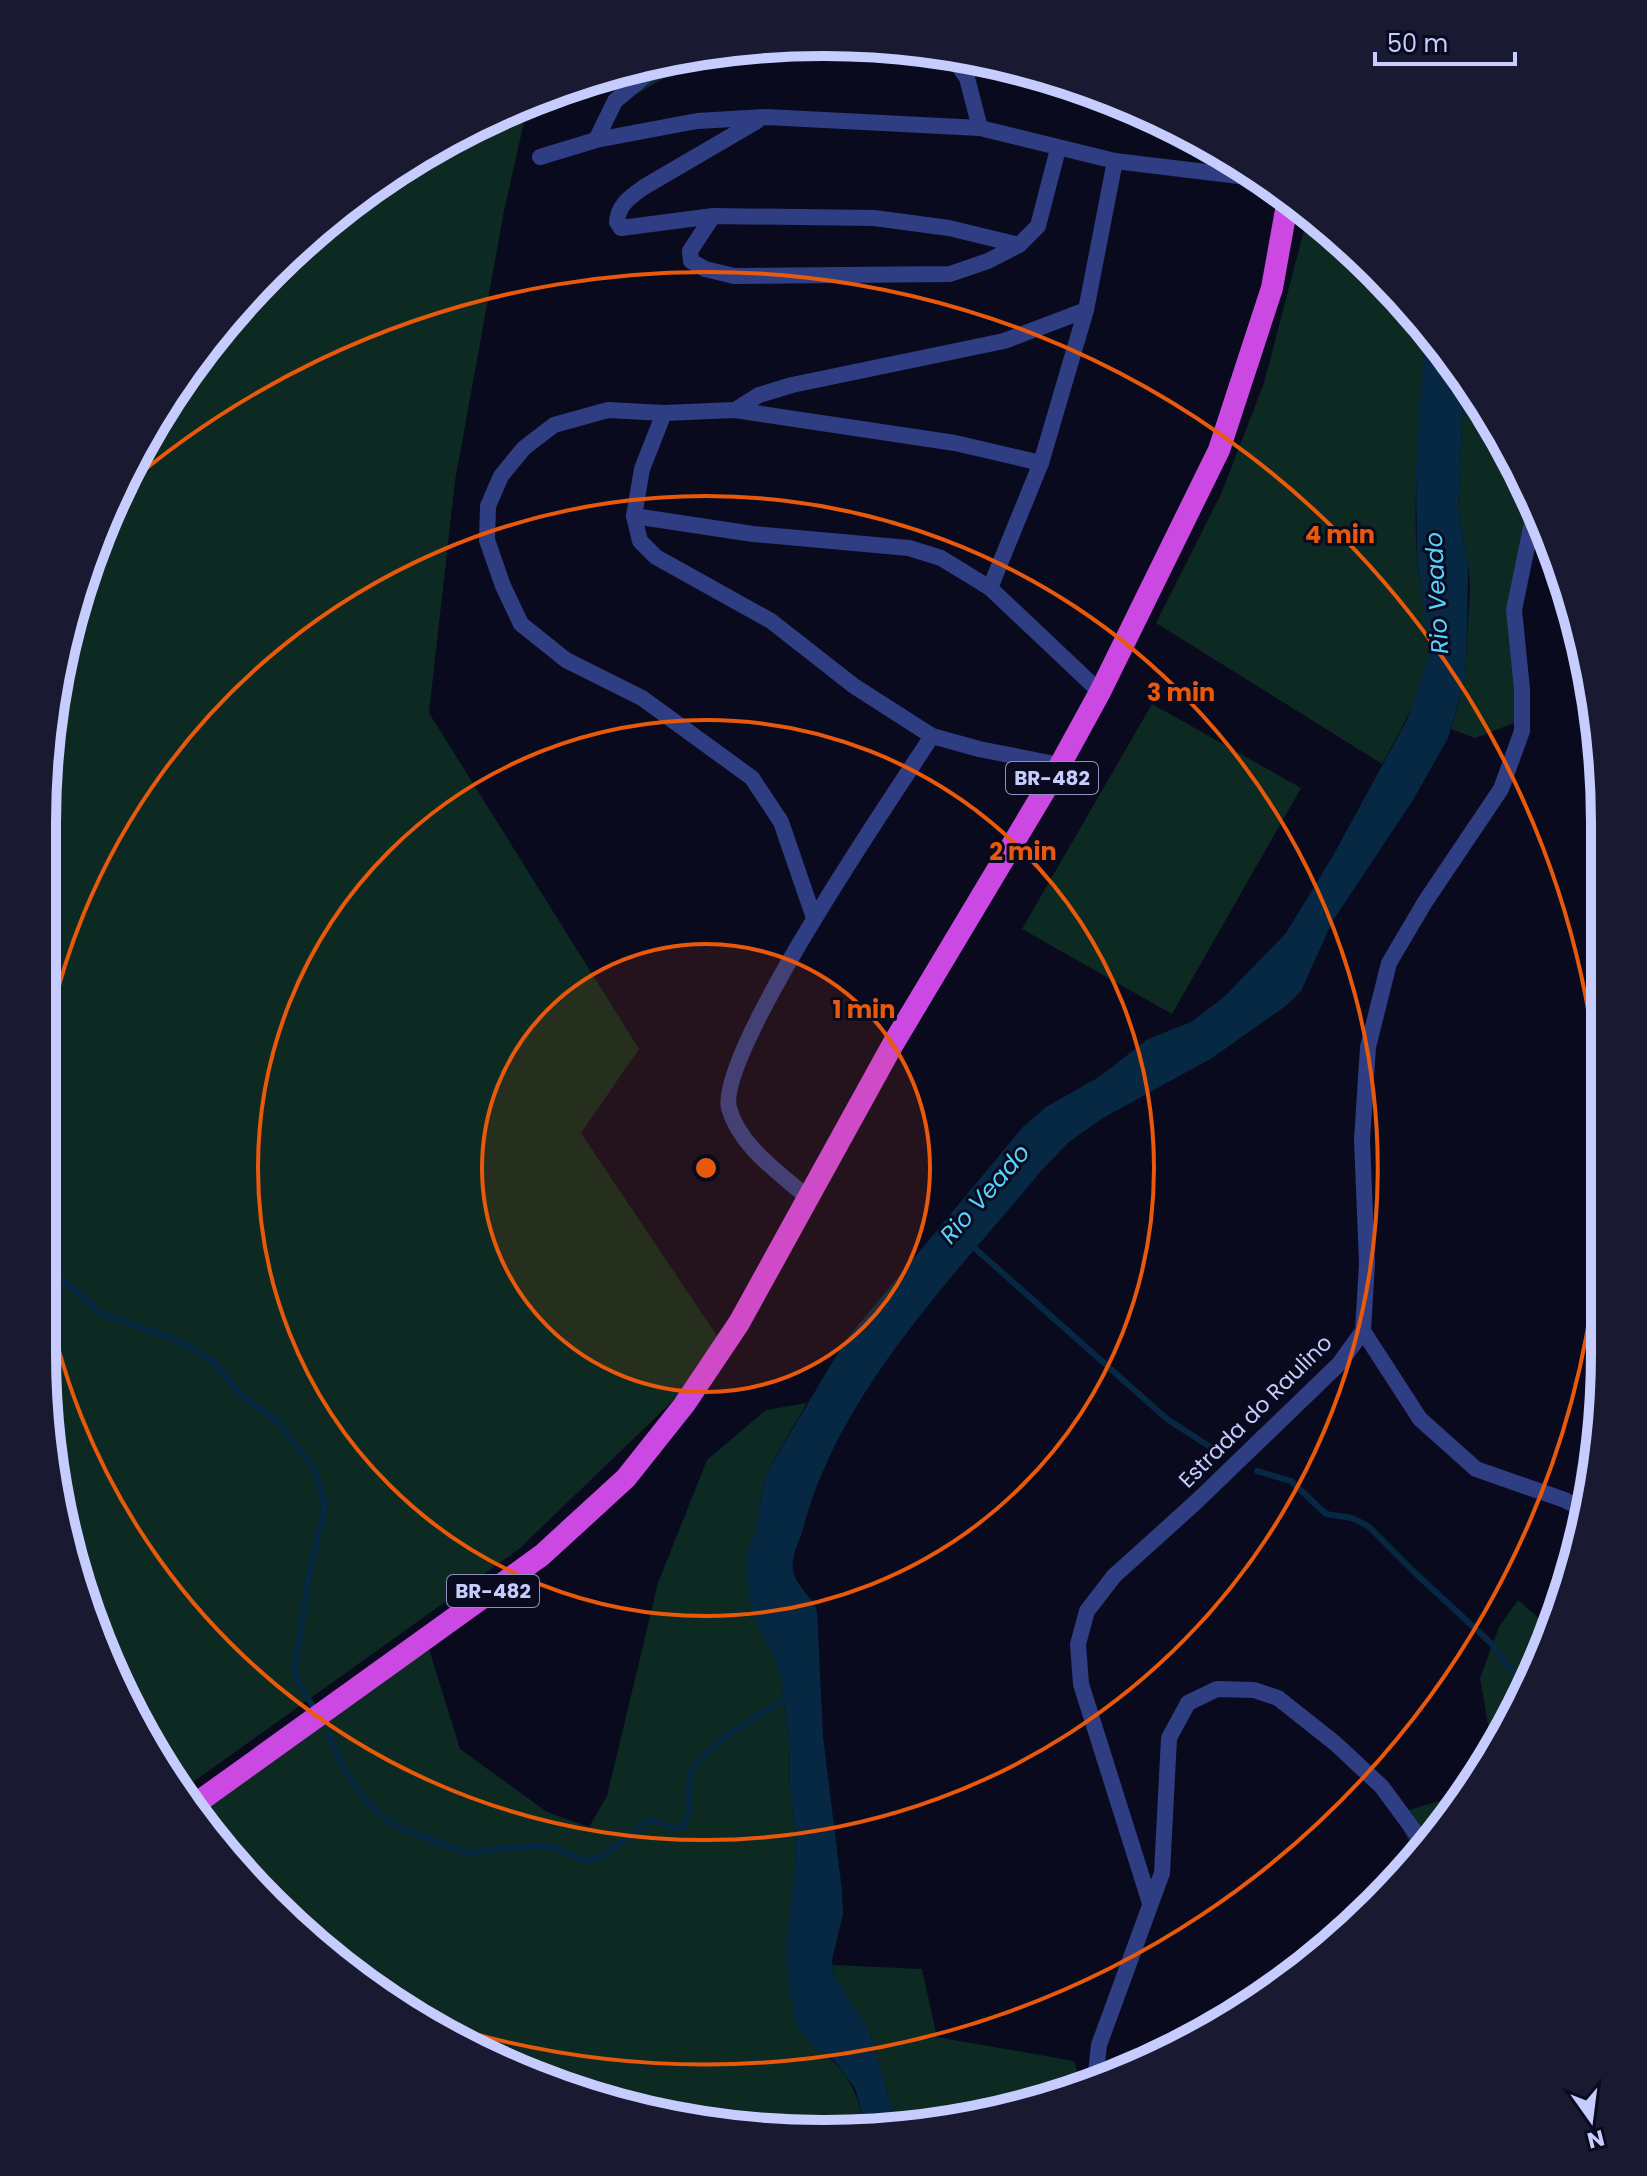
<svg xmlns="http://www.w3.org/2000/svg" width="1647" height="2176" viewBox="0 0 1647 2176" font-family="Poppins,sans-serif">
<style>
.green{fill:#0c2922}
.water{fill:#062842}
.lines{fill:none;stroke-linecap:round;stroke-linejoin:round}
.stream{stroke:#062842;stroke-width:6}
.river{stroke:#062842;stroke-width:34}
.minor{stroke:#2f3d83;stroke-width:16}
.trunk{stroke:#cc48e2;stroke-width:22}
.ring{fill:none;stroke:#e8590c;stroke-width:4}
.labels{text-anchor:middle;stroke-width:6;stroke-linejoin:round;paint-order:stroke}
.shield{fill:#0a0a1f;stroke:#8e92bc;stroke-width:2}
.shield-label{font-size:20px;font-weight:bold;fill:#c7ccff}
.street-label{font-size:22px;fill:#c7ccff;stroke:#0a0a1f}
.water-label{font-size:24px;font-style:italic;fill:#55d3ff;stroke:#0a0a1f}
.rim{fill:none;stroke:#c7ccff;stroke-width:10}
.centre{fill:#e8590c;stroke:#0a0a1f;stroke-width:4}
.ring-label{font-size:24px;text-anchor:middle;font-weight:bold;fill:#e8590c;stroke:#0a0a1f;stroke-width:6;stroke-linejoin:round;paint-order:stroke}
</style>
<rect width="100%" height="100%" fill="#0a0a1f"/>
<g class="green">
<path d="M726,52l-27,6 -69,40 -24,-21 65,-20z"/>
<path d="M529,100l-25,111 -49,270 -26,232 210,336 -58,84 138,206 -39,55 -161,155 -337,241 -35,-46 -78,-189 -27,-202 2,-580 25,-152 53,-143 81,-130 68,-77 118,-97z"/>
<path d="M1308,215l68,56 49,60c-3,76 -13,152 -8,228 2,31 15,66 11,97 -4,34 -29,78 -46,108l-226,-141 65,-129 43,-111z"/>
<path d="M1464,378l9,11 58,118 -6,40 -8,175 -42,16 -24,-9 14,-51 5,-92 -2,-23 -10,-51z"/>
<path d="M1152,704l149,84 -129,226 -150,-85z"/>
<path d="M807,1403l-41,71 -7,35 -3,57 16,42 13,45 -3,31 7,54 1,56 6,37 -1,40 18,175c38,25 42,44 55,86l-197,-13 -194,-66 -206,-148 -72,-93 230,-163 31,100 87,63 42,15 18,-31 51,-213 49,-123 59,-50z"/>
<path d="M1518,1600l34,30 -52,114 -13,18 3,-26 -10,-58 19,-51z"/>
<path d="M1465,1793l-48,66 -21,-45z"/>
<path d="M833,1965l89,4 15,68 137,24 9,27 -8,4 -177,36 -29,-98 -26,-38 -9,-16z"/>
</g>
<path class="water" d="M1425,331l39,47 -6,134 10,51 -1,71 -2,44 -17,60 -35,62 -81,122 -31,69 -14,14 -75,53 -109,60 -34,24 -28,29c-88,107 -202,220 -238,358 -4,13 -12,27 -10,41 2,15 18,25 24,41l6,125 19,155 1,23 -11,46 2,16 35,54 29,98 -30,4 -13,-44 -21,-28 -21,-14 -16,-18 -8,-37 -3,-41 9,-79 1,-40 -6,-37 -1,-56 -7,-54 3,-31 -13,-45 -16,-42 -1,-31 4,-26 7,-35 79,-133 178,-214 23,-20 53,-30 49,-38 43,-17 33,-25 62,-64 48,-79 74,-136 20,-60 -1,-23 -10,-76 -1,-95z"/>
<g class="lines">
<g class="stream">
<path d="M970,1244l197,175 48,31"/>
<path d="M42,1262l60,52 75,26 33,19 33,37 35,26 37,48 10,37 -15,63 -15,95 2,14 15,26"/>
<path d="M1257,1471l34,10 35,33 26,4 16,8 45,45 81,75 31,43"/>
<path d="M329,1735l13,30 19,30 19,20 20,13 68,25 34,-5 44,-2 10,2 29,13 20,-6 43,-35c13,1 24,12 36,6 9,-16 1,-37 8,-55 10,-23 74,-61 98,-74"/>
</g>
<path class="river" d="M767,1547c-7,27 -2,55 10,80 8,15 16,23 18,40"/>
<g class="minor">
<path d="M737,51l169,-1"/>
<path d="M920,52l35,9 12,17 13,50"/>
<path d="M757,121l-113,66c-14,10 -26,18 -27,35l4,6 92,-12 161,2 75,10 70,17"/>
<path d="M596,140l19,-39 31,-26 53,-21"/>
<path d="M540,157l56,-17 101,-19 69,-4 214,11 135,33 149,18"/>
<path d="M713,216l-23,35 1,10 14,8 29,7 216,-2 38,-13 31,-16 19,-19 20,-77"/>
<path d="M735,410l24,-15 33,-10 212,-44 82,-31"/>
<path d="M664,413l-22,56 -8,47 6,25 16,16 115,64 83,65 78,50 47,13 81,16"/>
<path d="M634,516l119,18 156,14 32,10 49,30 110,104"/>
<path d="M990,588l51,-125 45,-153 29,-149"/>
<path d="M814,918l-33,-96 -29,-44 -110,-80 -76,-38 -45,-36 -18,-38 -16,-46 1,-34 13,-30 23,-28 30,-23 54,-15 56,3 71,-3 220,33 86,20"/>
<path d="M808,1198c-27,-24 -69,-52 -79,-90 -13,-54 166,-315 203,-372"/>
<path d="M1363,1331l57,88 56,50 89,31 20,11"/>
<path d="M1150,1903l-69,-219 -3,-40 9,-33 27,-35 82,-74 143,-138 24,-33 4,-68 -5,-123 6,-93 21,-84 36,-61 76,-113 21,-58v-42l-8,-79 20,-97"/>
<path d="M1095,2082l4,-37 63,-172 7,-135 19,-35 29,-14 37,1 24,8 58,46 46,43 44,60"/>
</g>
<path class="trunk" d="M194,1805l348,-250 84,-77 58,-73 55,-82 154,-279 167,-279 40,-73 119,-242 53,-162 16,-89"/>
</g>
<circle cx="706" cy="1168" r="224" fill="#e8590c" fill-opacity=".12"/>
<g class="ring">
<circle cx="706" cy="1168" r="224"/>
<circle cx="706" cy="1168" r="448"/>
<path d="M43 1057A672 672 0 1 1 42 1273"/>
<path d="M1598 1254A896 896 0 0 1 437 2023M118 492A896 896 0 0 1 1598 1082"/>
</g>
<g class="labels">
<g class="shield">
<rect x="1006" y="762" width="92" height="32" rx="6"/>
<rect x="447" y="1575" width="92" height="32" rx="6"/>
</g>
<g class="shield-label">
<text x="1052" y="785">BR-482</text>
<text x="493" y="1598">BR-482</text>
</g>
<g class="street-label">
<text transform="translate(1255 1411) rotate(-45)" y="8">Estrada do Raulino</text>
</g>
<g class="water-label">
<text transform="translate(1437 593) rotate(-93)" y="8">Rio Veado</text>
<text transform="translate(985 1194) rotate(-49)" y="8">Rio Veado</text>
</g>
</g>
<path d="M0 0H1647V2176H0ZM823 56H824A767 767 0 0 1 1591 823V1353A767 767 0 0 1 824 2120H823A767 767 0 0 1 56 1353V823A767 767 0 0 1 823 56Z" fill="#191a31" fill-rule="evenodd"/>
<path class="rim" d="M823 56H824A767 767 0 0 1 1591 823V1353A767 767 0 0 1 824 2120H823A767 767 0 0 1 56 1353V823A767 767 0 0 1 823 56Z"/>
<circle cx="706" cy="1168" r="12" class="centre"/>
<g class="ring-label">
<text x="1340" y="543">4 min</text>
<text x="1181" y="701">3 min</text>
<text x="1023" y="860">2 min</text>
<text x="864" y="1018">1 min</text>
</g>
<g transform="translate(1591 2120) rotate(166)" stroke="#0a0a1f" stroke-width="6" paint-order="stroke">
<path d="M0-6L14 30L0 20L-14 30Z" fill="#c7ccff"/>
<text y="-12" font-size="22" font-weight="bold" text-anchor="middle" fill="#c7ccff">N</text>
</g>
<path d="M1375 52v12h140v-12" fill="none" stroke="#c7ccff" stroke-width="4"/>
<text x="1387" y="52" font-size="24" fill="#c7ccff" stroke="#0a0a1f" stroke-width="6" paint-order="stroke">50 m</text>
</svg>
